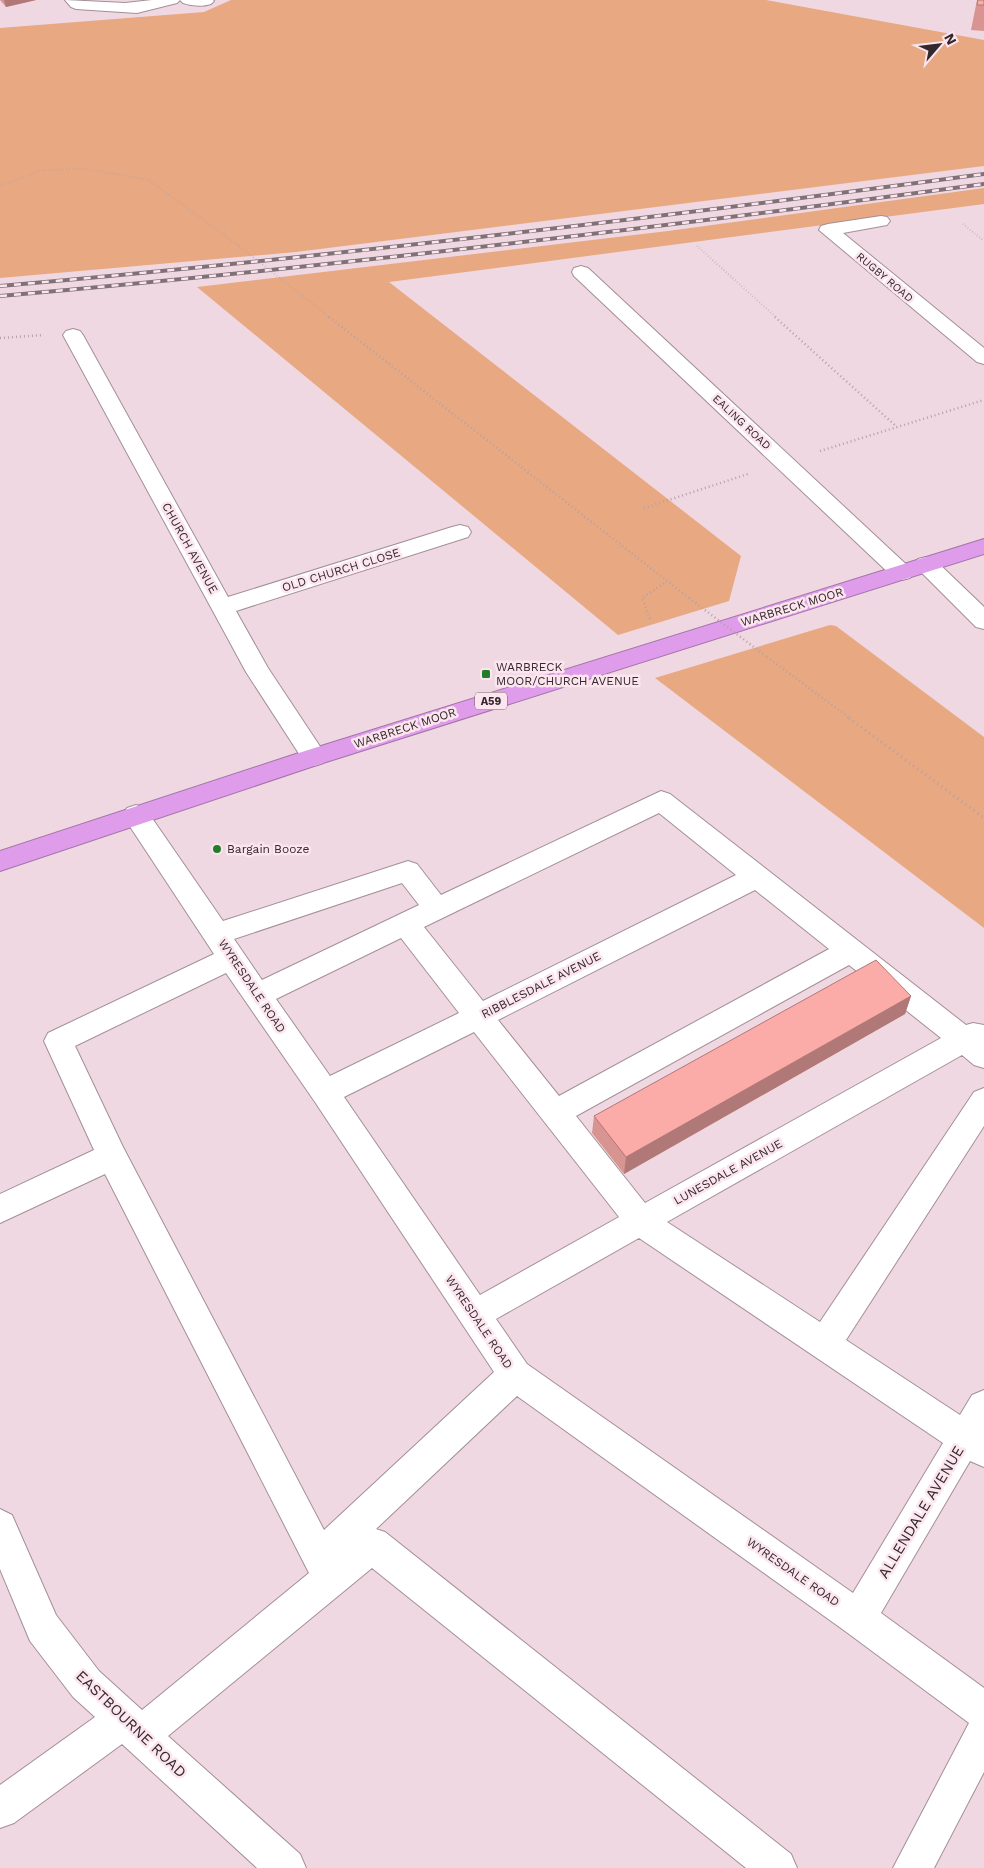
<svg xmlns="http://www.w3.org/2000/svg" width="984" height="1868" viewBox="0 0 984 1868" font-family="'Work Sans',sans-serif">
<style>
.green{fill:#e8a881}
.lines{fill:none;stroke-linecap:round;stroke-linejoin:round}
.minor-casing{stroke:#a48f97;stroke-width:2}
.highway-casing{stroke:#a274a8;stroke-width:2}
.path-far2{stroke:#b4a2a9;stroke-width:2;stroke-dasharray:0.5 2.5;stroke-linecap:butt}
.path-far1{stroke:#b4a2a9;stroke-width:2.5;stroke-dasharray:1 3;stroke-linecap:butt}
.path{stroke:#b4a2a9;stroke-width:3;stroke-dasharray:1 4;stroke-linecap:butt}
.minor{fill:#fff;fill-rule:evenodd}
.highway{fill:#df9ceb;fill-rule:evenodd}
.rail-casing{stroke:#7f7176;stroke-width:4}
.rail{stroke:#fce5ee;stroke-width:2.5;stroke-dasharray:7;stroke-linecap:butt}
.path-bridge-far1{stroke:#b4a2a9;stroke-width:2;stroke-dasharray:0.5 2.5;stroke-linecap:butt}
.path-bridge{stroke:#b4a2a9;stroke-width:2.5;stroke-dasharray:1 3;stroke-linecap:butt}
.wall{fill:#d89490}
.shaded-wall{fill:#b07876}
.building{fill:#fbaca8;stroke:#b07876}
.poi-dot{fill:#247d2b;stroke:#fce5ee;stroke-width:2}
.labels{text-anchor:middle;stroke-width:5;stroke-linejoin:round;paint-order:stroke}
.far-street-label{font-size:11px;fill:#31292c;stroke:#fce5ee}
.shield{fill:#fce5ee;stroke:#6e6166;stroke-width:1}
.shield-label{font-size:11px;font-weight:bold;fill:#31292c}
.street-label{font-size:12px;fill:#31292c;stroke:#fce5ee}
.poi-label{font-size:12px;fill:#31292c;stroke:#fce5ee;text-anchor:start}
.near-street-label{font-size:15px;fill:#31292c;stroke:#fce5ee}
</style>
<rect width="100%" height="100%" fill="#efd8e1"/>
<g class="green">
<path d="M231,0h535l218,40v126l-688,86 -296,26v-250l204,-16z"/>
<path d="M984,188v16l-595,78 352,274 -12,45 -111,34 -421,-348 471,-56z"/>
<path d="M830,625l6,1 148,111v191l-329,-250z"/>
</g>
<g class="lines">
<defs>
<g id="minor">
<path d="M65,0l60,3 27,-3h28l-3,3 -40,10 -61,-4 -5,-2z"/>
<path d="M180,0h33l1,1 -3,3c-9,3 -19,2 -28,-1z"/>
<path d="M881,216l6,1 3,4 -3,4 -44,8 141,115v16l-7,-2 -158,-132 2,-4 7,-2z"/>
<path d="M581,266l7,2 322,300 3,5 -3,5 -8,2 -8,-2 -320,-302 -2,-4 2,-4z"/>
<path d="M73,329l7,2 3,4 145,262 224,-70 8,-2 8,2 3,5 -3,5 -232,74 32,57 59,89 -4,6 -9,3 -9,-3 -59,-91 -183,-337 3,-4z"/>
<path d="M926,557l8,2 50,48v22l-8,-2 -58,-58 -3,-5 3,-5z"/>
<path d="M661,791l9,3 296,231 7,-2 11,2v43l-10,-3 -12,-10 -295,167 153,100 154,-230 10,-4v38l-138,214 114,75 12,-20 12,-5v77l-14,-6 -89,152 103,75v84l-50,96h-41l76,-145 -124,-92 -328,-235 -141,133 9,3 406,322 6,14h-51l-374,-300 -204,168 132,118 6,14h-49l-135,-124 -108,79 -14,5v-43l95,-68 -22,-20 -43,-56 -30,-72v-60l12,6 44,100 43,56 43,39 167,-137 -204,-399 -105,49v-29l94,-44 -50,-109 4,-8 166,-79 -87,-132 -4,-7 4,-7 9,-3 9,3 78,113 185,-60 9,3 24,31zM659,813l77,62 -253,126 -59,-74zM402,883l17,22 -157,75 -28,-41zM755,890l74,59 -270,147 -61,-76zM401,938l58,75 -129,63 -54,-77zM849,965l92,73 -296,165 -69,-87zM226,973l89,129 179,270 -170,158 -201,-383 -48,-101zM474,1032l145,185 -139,78 -136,-198zM639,1238l304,205 -90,150 -326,-229 -31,-45z"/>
</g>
<path id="highway" d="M984,539v15l-661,209 -323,108v-20l305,-100z"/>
</defs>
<use href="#minor" class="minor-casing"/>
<use href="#highway" class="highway-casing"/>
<g class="path-far2">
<path d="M0,186l42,-16 45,-1 62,11 90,66"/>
<path d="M963,224l21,17"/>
<path d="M697,246l80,72"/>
<path d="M319,309l11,9"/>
</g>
<g class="path-far1">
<path d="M329,317l360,281"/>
<path d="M775,317l122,110"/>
<path d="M0,338l44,-3"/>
<path d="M820,451l164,-51"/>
<path d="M644,508l104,-34"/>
<path d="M650,619l-8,-21 24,-16"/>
<path d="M767,657l84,62"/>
</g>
<path class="path" d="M849,718l135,100"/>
<use href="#minor" class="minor"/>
<use href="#highway" class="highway"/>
<defs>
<g id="rail">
<path d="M0,286c329,-29 657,-68 984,-112"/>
<path d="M0,296c329,-29 657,-68 984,-112"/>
</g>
</defs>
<use href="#rail" class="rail-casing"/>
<use href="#rail" class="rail"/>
<path class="path-bridge-far1" d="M239,246l80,63"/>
<path class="path-bridge" d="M689,598l78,59"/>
</g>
<g class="wall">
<path d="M0,0h36l-30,7z"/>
<path d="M977,0h7v31l-13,-1z"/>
<path d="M911,996l-6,18 -281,160 -32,-41 2,-17z"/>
</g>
<g class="shaded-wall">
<path d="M4,0h32l-30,7z"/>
<path d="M911,996l-6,18 -281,160 2,-17z"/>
</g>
<g class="building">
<path d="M978,0h6v5h-7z"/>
<path d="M876,960l35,36 -285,161 -32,-41z"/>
</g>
<g class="poi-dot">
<rect x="481" y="669" width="10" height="10" rx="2.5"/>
<circle cx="217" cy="849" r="5"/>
</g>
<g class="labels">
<g class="far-street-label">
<text transform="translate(885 277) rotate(40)" y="4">RUGBY ROAD</text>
<text transform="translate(742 422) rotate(43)" y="4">EALING ROAD</text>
</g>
<rect class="shield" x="475" y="692.5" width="32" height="17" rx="4"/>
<g class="shield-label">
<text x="491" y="705">A59</text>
</g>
<g class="street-label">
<text transform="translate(190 548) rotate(61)" y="4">CHURCH AVENUE</text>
<text transform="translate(341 570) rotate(-17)" y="4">OLD CHURCH CLOSE</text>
<text transform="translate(792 607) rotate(-17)" y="4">WARBRECK MOOR</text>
<text transform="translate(405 728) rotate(-18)" y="4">WARBRECK MOOR</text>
<text transform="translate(541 985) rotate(-27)" y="4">RIBBLESDALE AVENUE</text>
<text transform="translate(252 986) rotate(56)" y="4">WYRESDALE ROAD</text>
<text transform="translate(728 1172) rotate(-29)" y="4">LUNESDALE AVENUE</text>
<text transform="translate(479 1322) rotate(56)" y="4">WYRESDALE ROAD</text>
<text transform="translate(793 1572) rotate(35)" y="4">WYRESDALE ROAD</text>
</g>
<g class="poi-label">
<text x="496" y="671">WARBRECK<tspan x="496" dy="14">MOOR/CHURCH AVENUE</tspan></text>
<text x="227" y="853">Bargain Booze</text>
</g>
<g class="near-street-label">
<text transform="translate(921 1512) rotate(-59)" y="5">ALLENDALE AVENUE</text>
<text transform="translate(131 1724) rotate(44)" y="5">EASTBOURNE ROAD</text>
</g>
</g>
<g transform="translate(939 45) rotate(62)" stroke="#fce5ee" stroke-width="4" paint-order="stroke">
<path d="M0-4L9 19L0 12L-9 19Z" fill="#31292c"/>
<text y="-8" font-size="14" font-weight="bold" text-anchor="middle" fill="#31292c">N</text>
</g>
</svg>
